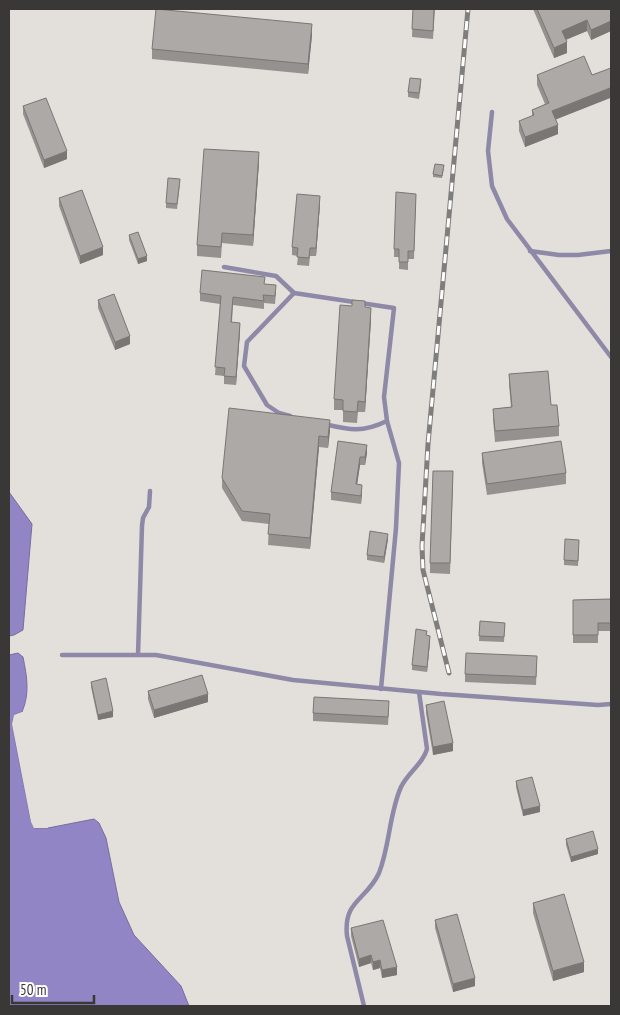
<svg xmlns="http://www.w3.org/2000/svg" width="620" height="1015" viewBox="0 0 620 1015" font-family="'PT Sans Narrow',sans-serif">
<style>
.water{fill:#9285c6;stroke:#776e9b}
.pier{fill:#e3dfdb}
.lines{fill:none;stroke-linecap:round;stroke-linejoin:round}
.lane{stroke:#8e89a7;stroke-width:4.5}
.rail-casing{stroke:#807e7b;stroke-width:5}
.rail{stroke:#fff;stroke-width:3;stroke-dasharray:9;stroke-linecap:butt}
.wall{fill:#95918f}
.shaded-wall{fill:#797674}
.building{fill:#ada9a6;stroke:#797674}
</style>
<rect width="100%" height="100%" fill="#e3dfdb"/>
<g class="water">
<path d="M9,492l23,32 -9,106 -9,5 -5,1z"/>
<path d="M18,653l5,4c4,20 7,36 -1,55l-8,3 -2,9 19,98 4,6h13l46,-9 5,4 7,15 13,64 15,33 47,51 8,20h-180v-351z"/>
</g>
<path class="pier" d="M22,712l1,2 -7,3 -2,7 19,97 3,4h11l1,3h-14l-3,-6 -19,-98 2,-9z"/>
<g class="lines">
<g class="lane">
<path d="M492,112l-4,39 4,35 15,33 104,138"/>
<path d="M530,251l29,4h19l33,-4"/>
<path d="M224,267l52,9 18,17 100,15 -10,89 3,24 12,42 -3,65 -15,161"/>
<path d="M290,416l-11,-3 -12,-8 -23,-39 3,-24 47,-49"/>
<path d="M324,424c26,6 38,9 63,-3"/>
<path d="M62,655h94l137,25 148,14 157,11 13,-1"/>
<path d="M138,655l4,-129 1,-8 6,-11 1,-16"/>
<path d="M364,1006l-17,-70c-4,-36 20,-36 32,-63 11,-28 10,-59 22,-86 7,-15 22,-23 26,-38l-8,-57"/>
</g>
<defs>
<path id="rail" d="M449,673l-26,-103 -1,-24 6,-102 40,-435"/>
</defs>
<use href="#rail" class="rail-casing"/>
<use href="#rail" class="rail"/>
</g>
<g class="wall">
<path d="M413,9h22l-2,30 -21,-2z"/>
<path d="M533,9h78v22l-20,9 -4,-9 -21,9 1,13 -13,5z"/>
<path d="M312,35l-4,39 -156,-15v-10z"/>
<path d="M611,69v33l-1,-4 -54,21 2,15 -33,13 -6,-16v-10l13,-5v-6l13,-6 -8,-19v-10h55z"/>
<path d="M421,85l-2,14 -11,-2v-5z"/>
<path d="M23,106l44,53 -23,9 -21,-54z"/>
<path d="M259,162l-6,84 -31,-3 -1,15 -24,-2v-11z"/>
<path d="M444,168l-2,10 -9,-1v-3z"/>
<path d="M180,184l-3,25 -11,-1v-5z"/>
<path d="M416,194l-2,65h-6v11l-9,-1v-12h-5v-8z"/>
<path d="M59,198l44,57 -23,9 -21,-58z"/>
<path d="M320,204l-4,52h-6l-1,10 -12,-1 1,-9 -6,-1v-8z"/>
<path d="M129,235l18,26 -9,3 -9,-24z"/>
<path d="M265,284l11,9 -1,11 -11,-1v6l-31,-4 -1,17 8,9 -4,54 -12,-1v-8l-9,-1 5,-71 -20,-3v-8z"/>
<path d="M98,300l32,44 -15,6 -17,-42z"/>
<path d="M365,307l6,12 -6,93h-7l-1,11 -14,-1v-12h-9v-11z"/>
<path d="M509,374l42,31 8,21v10l-64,6 -2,-23v-10l18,-2 -2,-22z"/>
<path d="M330,430l-2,18 -9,-1 -9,102 -42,-4 1,-21 -27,-3 -20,-33v-10z"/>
<path d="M338,441l29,12 -2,12h-5l-3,19 5,9 -1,11 -30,-4v-8z"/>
<path d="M482,453l84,20v11l-79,11 -5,-32z"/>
<path d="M453,482l-3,92 -20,-1v-10z"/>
<path d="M388,539l-4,24 -17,-3v-5z"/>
<path d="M579,540l-1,26 -14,-1v-5z"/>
<path d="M611,599v32h-13v12h-25v-43z"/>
<path d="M480,621l25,2 -1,19 -25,-1z"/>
<path d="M427,635l3,6 -3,31 -15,-2v-5z"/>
<path d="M537,664l-1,21 -71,-3v-8z"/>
<path d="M91,682l22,35 -15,3 -7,-33z"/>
<path d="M148,691l60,11 -54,16 -6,-19z"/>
<path d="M426,705l27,46 -20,4 -7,-42z"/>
<path d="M389,709l-1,16 -75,-4v-8z"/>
<path d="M516,781l24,31 -17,4 -7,-29z"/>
<path d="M566,839l32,15 -27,8 -5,-17z"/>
<path d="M533,903l51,69 -31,9 -20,-68z"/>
<path d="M435,920l40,66 -22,6 -18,-64z"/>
<path d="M351,928l46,47 -15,3 -2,-10 -7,2 -2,-7 -12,4 -8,-31z"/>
</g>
<g class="shaded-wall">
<path d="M587,20v11l-25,10v-10z"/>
<path d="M611,21v10l-20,9v-10z"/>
<path d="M312,24v11l-4,39v-10z"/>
<path d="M567,42v11l-13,5v-10z"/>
<path d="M610,88v10l-58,23v-10z"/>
<path d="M558,125v9l-33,13v-10z"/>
<path d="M67,151v8l-23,9v-8z"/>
<path d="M259,152v10l-6,84v-11z"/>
<path d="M320,196v8l-4,52v-8z"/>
<path d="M103,247v8l-23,9v-8z"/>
<path d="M147,256v5l-9,3v-5z"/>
<path d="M371,308v11l-6,93v-10z"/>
<path d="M240,323v8l-4,54v-8z"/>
<path d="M130,336v8l-15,6v-8z"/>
<path d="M330,420v10l-2,18v-11z"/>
<path d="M319,436v11l-9,102v-11z"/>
<path d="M367,445v8l-2,12v-8z"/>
<path d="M360,457v8l-4,27v-8z"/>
<path d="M362,485v8l-1,11v-8z"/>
<path d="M388,534v5l-4,24v-6z"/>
<path d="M430,636v5l-3,31v-5z"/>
<path d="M208,694v8l-54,16v-8z"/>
<path d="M113,711v6l-15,3v-5z"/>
<path d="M453,743v8l-20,4v-8z"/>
<path d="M540,806v6l-17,4v-6z"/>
<path d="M598,849v5l-27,8v-5z"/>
<path d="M371,955v8l-12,4v-8z"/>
<path d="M380,960v8l-7,2v-8z"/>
<path d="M584,962v10l-31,9v-10z"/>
<path d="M397,967v8l-15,3v-8z"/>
<path d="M475,978v8l-22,6v-8z"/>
</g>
<g class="building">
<path d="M156,9l156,15 -4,40 -156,-15z"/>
<path d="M413,9h21l-1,22 -21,-2z"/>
<path d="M537,9h74v12l-20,9 -4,-10 -25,11 5,11 -13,6z"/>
<path d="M584,56l8,19 19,-7v24l-1,-4 -58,23 6,14 -33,12 -6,-16 15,-6 -2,-5 17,-7 -12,-28z"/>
<path d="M410,78l11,1 -2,14 -11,-1z"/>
<path d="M46,98l21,53 -23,9 -21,-54z"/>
<path d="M204,149l55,3 -6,83 -31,-2 -1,14 -24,-2z"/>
<path d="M435,164l9,1 -2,11 -9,-2z"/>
<path d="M168,178l12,1 -3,25 -11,-1z"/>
<path d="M82,190l21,57 -23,9 -21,-58z"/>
<path d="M396,192l20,2 -2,57h-6v11h-9v-13h-5z"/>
<path d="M297,194l23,2 -4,52h-6l-1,10 -12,-1 1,-9 -6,-1z"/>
<path d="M138,232l9,24 -9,3 -9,-24z"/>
<path d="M202,270l63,7 -1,7 12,1 -1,11 -12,-1 1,6 -31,-4 -2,25 9,1 -4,54 -12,-1 1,-8 -10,-1 6,-71 -21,-3z"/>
<path d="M114,294l16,42 -15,6 -17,-42z"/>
<path d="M352,300l13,1v6l6,1 -6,94 -7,-1 -1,11 -14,-1v-11l-9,-1 6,-94 12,1z"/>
<path d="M548,371l3,34h6l2,21 -64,5 -2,-22 19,-2 -3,-33z"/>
<path d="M229,408l101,12 -2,17 -9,-1 -9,102 -42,-4 2,-20 -28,-3 -20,-33z"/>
<path d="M338,441l29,4 -2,12h-5l-4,27 6,1 -1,11 -30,-4z"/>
<path d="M561,441l5,32 -79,11 -5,-31z"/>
<path d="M433,471h20l-3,92h-20z"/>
<path d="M370,531l18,3 -4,23 -17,-2z"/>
<path d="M565,539l14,1 -1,21 -14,-1z"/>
<path d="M611,599v24h-13v12h-25v-35z"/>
<path d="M480,621l25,2 -1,14 -25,-1z"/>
<path d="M416,629l11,2 -1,4 4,1 -3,31 -15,-2z"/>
<path d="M466,653l71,3 -1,21 -71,-3z"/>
<path d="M202,675l6,19 -54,16 -6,-19z"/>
<path d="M106,678l7,33 -15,4 -7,-33z"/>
<path d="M314,697l75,4 -1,16 -75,-4z"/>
<path d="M444,701l9,42 -20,4 -7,-42z"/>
<path d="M532,777l8,29 -17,4 -7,-29z"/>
<path d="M593,831l5,18 -27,8 -5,-18z"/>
<path d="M564,894l20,68 -31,9 -20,-68z"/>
<path d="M457,914l18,64 -22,6 -18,-64z"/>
<path d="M383,920l14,47 -15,3 -2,-10 -7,2 -2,-7 -12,4 -8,-31z"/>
</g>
<rect width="620" height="1015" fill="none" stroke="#393836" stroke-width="20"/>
<path d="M12 995v8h82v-8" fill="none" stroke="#393836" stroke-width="2.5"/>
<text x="20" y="995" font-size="15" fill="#393836" stroke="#ffffff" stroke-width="4" paint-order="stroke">50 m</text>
</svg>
